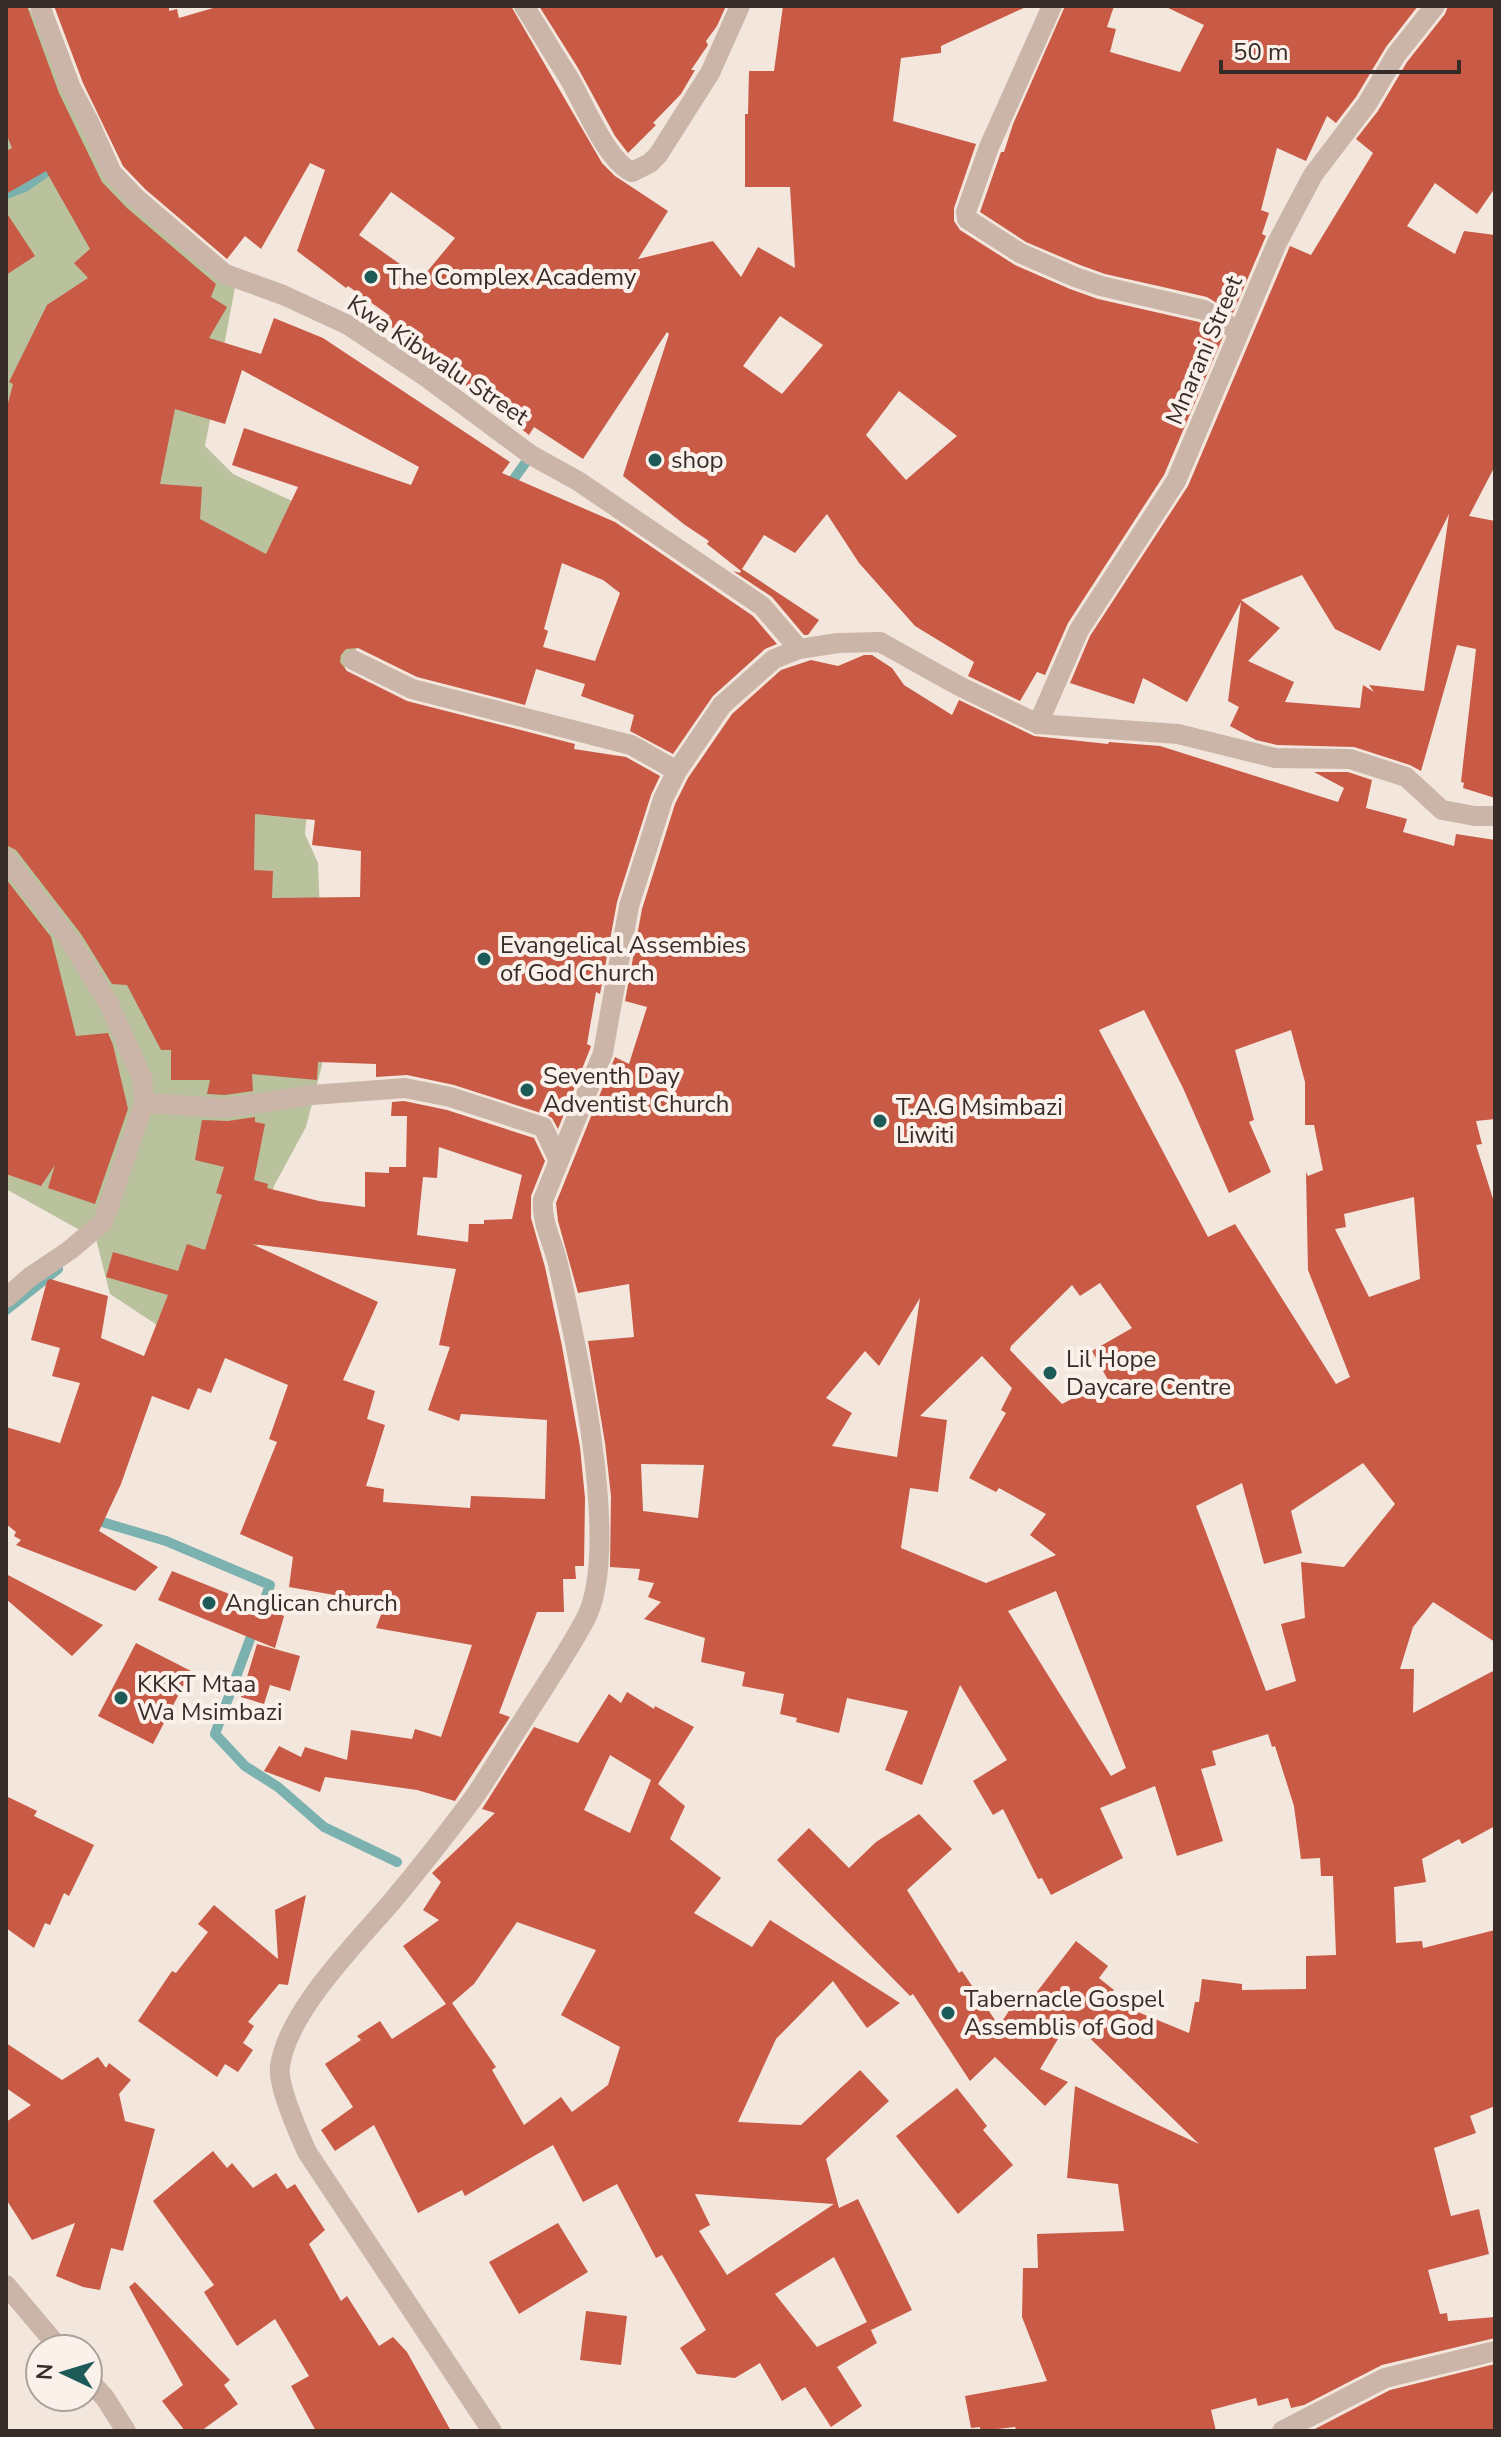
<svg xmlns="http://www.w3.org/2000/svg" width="1501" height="2437" viewBox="0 0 1501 2437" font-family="'Nunito Sans',sans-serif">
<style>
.green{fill:#b9c29d}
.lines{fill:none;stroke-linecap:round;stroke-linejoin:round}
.stream{stroke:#7bb1ae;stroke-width:10}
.building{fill:#c85a46;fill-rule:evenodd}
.minor{stroke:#cbb5a9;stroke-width:20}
.poi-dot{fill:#1d5b59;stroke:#faf1ea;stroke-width:3}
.labels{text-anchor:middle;stroke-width:8;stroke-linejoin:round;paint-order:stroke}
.poi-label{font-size:24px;fill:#382c29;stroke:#faf1ea;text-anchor:start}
.street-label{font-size:24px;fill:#382c29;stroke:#faf1ea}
</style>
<rect width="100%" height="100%" fill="#f3e7dd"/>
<path class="green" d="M6,6h21l14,18 74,157 123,91 -33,174 28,28 103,47 28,115 -22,37 -33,116 -4,45 13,29 5,125 -1,77 -16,62 -32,59 -25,87 -92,52 -47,-31 -14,-55 -90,-50z"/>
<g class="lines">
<g class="stream">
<path d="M6,194l19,-7 31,-22"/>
<path d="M508,487l23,-32"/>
<path d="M6,1310l52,-41"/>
<path d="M92,1519l74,22 104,44 -55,149 30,32 33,21 46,40 73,35"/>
</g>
</g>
<g class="building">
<path d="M6,6h21l32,87 43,89 25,26 89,76 -5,13 16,10 -18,31 52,16 13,-36 49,20 187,124 -8,11 113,49 138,94 24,28 -12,5 -52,47 -40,58 -43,-23 4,-16 -53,-19 4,-12 -49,-15 -11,36 -108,-28 -59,-29 -12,1 -5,6 -1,7 7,9 60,30 168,43 -1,5 52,8 34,19 -9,19 -34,107 -17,92 -4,-2 -9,52 4,2 -1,3 -32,80 -6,-11 -5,-3 -93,-30 -47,-10 -31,2v-13l-58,-2 -1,18 -65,-6 1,17 -28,4 -18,-1 3,-14h-39v-30h-10l-34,-65 -15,-1 -31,-50 -65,-84 -10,-5v-434l7,-27 -4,-2 38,-77 41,-27 -14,-15 16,-14 -44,-78 -40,23v-43l6,-3 -6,-15zM242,370l177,97 -8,18 -167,-57 -12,37 66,22 -32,67 -66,-35 2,-32 -42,-3 15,-75 50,15zM562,563l41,17 17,13 -25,68 -52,-14 5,-16 -4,-2zM255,814l60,6 -3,25 49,6 -1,46 -88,1 1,-27 -19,-1z"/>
<path d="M54,6h115v5l8,-2 2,9 41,-12h291l91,157 13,13 53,35 -30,48 75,-18 28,36 17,-30 37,21 -5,-81h-45v-73h3l1,-43h25l9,-65h245l-87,40v7l-40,5 -8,63 83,23 -22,64v13l6,9 55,35 55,24 28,10 101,23 24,15 -59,138 -96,148 -23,52 -8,-3 -17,29 -52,-25 6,-14 -59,-36 -56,-63 -32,-49 -32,39 -31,-18 -22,34 77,51 -11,15h-4l-32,-38 -39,-26 7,2 1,-2 -34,-27 2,-3 -24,-16 -62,-49 46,-142 -2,-2 -84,127 -49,-32 -5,8 -144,-113 5,-6 -42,-30 -2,2 -49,-37 28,-81 -15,-7 -49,86 -16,-13 -18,23 -82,-70 -22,-23 -40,-83zM391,192l64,46 -34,41 -62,-44zM780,316l43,29 -41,49 -39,-28zM899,391l58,45 -51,44 -40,-45z"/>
<path d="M539,6h187l-9,20 -11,15 2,4 -17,25h4l-14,24 -28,29 3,2 -28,28 -13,-17 -37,-68z"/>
<path d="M1065,6h49l-7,21 9,2 -6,23 70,20 24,-47 -40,-19h254l-32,41 -30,50 -20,26 -9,-7 -21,45 -29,-13 -16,62 8,3 -7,21 4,2 -33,77 -26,-16 -102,-23 -25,-9 -54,-23 -46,-30 21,-60h3l9,-28z"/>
<path d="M1448,6h47v182l-18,26 -42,-31 -28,43 48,28 9,-23 31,4v231l-26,50 26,5v277l-32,-10 1,-5 -3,-1 15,-133 -19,-4 -36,126 -11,-6 -56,-18 -77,-2 -21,-5 -26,-14 9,-19 -11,-6 13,-99 -54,100 -44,-24 -9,26 -64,-21 20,-47 98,-150 102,-240 21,9 62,-102 -17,-14 22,-28 29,-49 38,-48zM1449,514l-25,177 -55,-6 5,7 -11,-7 -3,23 -75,-6 9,-20 -46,-21 32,-33 -39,-28 61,-25 33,54 45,22z"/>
<path d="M6,212l29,44 -29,19z"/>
<path d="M864,655h8l20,13 12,17 48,30 7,-15 75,36 74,8 1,-2 51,4 178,56 6,-14 -30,-16h34l24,8 -6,28 41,11 -4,13 51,14 2,-12 39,6v279l-19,2 6,23 -6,1 19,60v437l-62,-40 -20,25 -13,42h14l-1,44 82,-43v156l-33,18 -3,-5 -37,20 4,23 -32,5 2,56 26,-2 1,7 72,-18v176l-25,10 6,17 -42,15 17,68 28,-7 10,45 -61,16 12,44 7,-1 1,8 47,-4v21l-113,27 -78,40 -13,3 -3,-10 -30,8 -2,-8 -45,12 5,21h-199l-2,-4 -35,4v-4l-9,1 -6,-32 82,-15 -25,-64 1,-49h15l-1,-34 87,-3 -6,-47 -51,-6 8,-92 124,58 -129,-125 -30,50 28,13 -23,24 -50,-49 -25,24 -57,-87 -3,2 -133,-136 32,-32 40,40 27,-26 43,-28 33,35 -45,41 52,83 3,-2 37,55 17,-26 10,6 50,-65 32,25 -9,12 15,12 -8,9 83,34 6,-31h4l3,-23 40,5v6l64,-1v-33l30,-1 -3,-79h-12l-1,-18 -19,1 -7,-53 -19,-60 -3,1 -4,-13 -56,17 4,14 -15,4 22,72 -46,15 -22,-70 -55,22 23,50 -72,37 -9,-17 -4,1 -35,-70 -10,6 -20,-34 34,-21 -47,-75 -38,100 -37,-15 23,-59 -61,-13 -8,35 -43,-11 1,-4 -17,-4 4,-20 -42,-8 3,-14 -44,-10 4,-24 -61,-19 17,-17 -13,-5 6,-14 -16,-3 2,-11 -30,-2 1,-71 -6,-53 -17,-102 46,-4 -5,-53 -51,9 -20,-72 -2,-18 59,-146 14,7 18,-57 -22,-6 17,-92 33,-105 13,-26 44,-64 49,-44 30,-10 27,6zM1144,1010l39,78 46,105 42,-21 -22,-50 5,-2 -19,-70 56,-20 14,52v43h9l9,45 -15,6 -2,-4 2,98 42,107 -14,7 -101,-160 -27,13 -109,-207zM1414,1197l6,82 -51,18 -34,-68 11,-2 -2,-13zM1100,1283l32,45 -40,23 16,29 -46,24 -52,-54 1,-4 61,-61 8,11zM920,1298l-23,159 -65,-11 20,-33 -26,-15 39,-47 14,15zM982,1356l30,32 -11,22 5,3 -37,65 27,14 3,-4 47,26 -16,21 26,20 -70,28 -85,-35 9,-60 28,4 9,-72 -27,-4zM1363,1463l32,41 -51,63 -43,-5 4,56 -24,6 15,57 -30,10 -70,-185 46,-23 22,81 38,-11 -11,-42zM641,1464l63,1 -6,53 -55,-7zM1056,1591l70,177 -15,8 -103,-165z"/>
<path d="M6,879l45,58 25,99 32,-3 5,12 15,64 -33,95 -47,-16 7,-23 -14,21 -35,-12z"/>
<path d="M404,1101l43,9 87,28 11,23 -14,35v22l14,49 17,79 18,101 5,51 -1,68h-9l1,13h-13l1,33h-27l-38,101 11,4 -55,84 -38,-11 -92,-13 -5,15 -56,-21 15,-25 22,11 4,-10 42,13 4,-30 61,9 3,-10 26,8 31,-92 -96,-17 9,-24 -96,-17 4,-30 -53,-23 37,-92 -8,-3 19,-54 -63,-27 -14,35 -13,-5 -9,22 -37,-14 -31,88 -22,47 59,36 -23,24 -119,-46 5,-5 -7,-4 2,-4 -10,-8v-97l54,16 20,-60 -28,-7 8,-28 -29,-8 16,-59 3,-2 58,17 -7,42 43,18 24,-61 -62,-18 7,-25 65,19 9,-27 18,6 17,-55 -6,-2 8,-26 -29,-7 7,-40 26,1 27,-4v5l10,2 -11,56 14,4 -1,4 52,13 46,6v-35l24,1v-6h17l1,-51h-16l1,-14zM439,1147l83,28 -10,44 -28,1v4h-15l-1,18 -51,-7 6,-58 14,1zM252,1244l204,25 -17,76 11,2 -22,63 31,11 2,-7 86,6 -2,79 -74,-3 -1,12 -87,-6 1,-13 -18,-3 19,-61 -18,-6 8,-28 -32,-11 35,-78z"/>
<path d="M172,1571l112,45 -9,32 -117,-48z"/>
<path d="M6,1574l44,23 53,28 -31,31 -66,-57z"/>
<path d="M136,1643l55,28 -38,73 -55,-28z"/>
<path d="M257,1644l43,12 -10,35 -20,-6 -6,19 -23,-7z"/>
<path d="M627,1692l27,17 1,-3 39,21 -36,57 27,22 -15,33 51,39 -27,35 58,34 18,-27 130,83 -33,25 -34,-47 -57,58 -38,83 63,3 59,-55 29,31 -63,58 13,49 19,-9 54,111 -41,20 -3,-6 9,19 -40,24 25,39 -31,21 -26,-40 -23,14 -22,-38 -25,15 -38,-4 -17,-26 26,-18 -44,-75 -6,3 -39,-74 -34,18 -30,-57 -88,51 -3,-6 -44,23 -44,-88 -39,26 -14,-21 32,-23 -28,-43 36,-24 -4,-4 23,-15 12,18 54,-35 -43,-58 36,-26 -16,-10 18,-28 -9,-9 63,-60 -13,-4 52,-82 44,16 31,-49 12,9zM610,1755l41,25 -21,53 -46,-23zM517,1922l79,28 -35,65 59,32 -12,38 -36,27 -11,-15 -37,28 -32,-55 4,-3 -44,-64 22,-19zM695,2194l139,10 -107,71 -28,-44 11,-6zM834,2257l33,65 -50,25 -42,-53z"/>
<path d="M6,1796l31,15 -3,5 60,29 -25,51 -5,-3 -14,32 -5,-2 -11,25 -28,-20z"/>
<path d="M306,1895l-18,90 -9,-1 -31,38 6,4 -11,17 10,7 -15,22 -13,-8 -8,13 -79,-56 34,-50 4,2 32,-41 -10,-8 16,-19 64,54 -3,-49z"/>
<path d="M6,2043l56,37 36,-23 8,11 3,-5 22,17 -12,14 6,27 30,8 -32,122 -12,-3 -11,42 -17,-3 -27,-11 19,-53 -43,17 -26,-41v-77l25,-17 -25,-17z"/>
<path d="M957,2088l30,38 -4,4 30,35 -55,49 -62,-78z"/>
<path d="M213,2151l14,17 5,-5 21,25 23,-15 11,16 8,-5 30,46 -16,14 32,57 6,-5 32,50 14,-9 14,15 44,79h-135l-25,-45 18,-10 -34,-57 -38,27 -33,-54 10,-7 -61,-84z"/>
<path d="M558,2223l30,49 -69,42 -30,-52z"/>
<path d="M135,2282l95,98 -6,5 14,19 -37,27h-16l-23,-30 21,-16 -54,-98z"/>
<path d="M586,2311l41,5 -6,49 -41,-5z"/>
<path d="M1495,2364v67h-184l79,-41z"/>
</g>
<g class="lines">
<g class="minor">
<path d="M40,6l31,82 18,34 23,51 24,25 89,76 58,21 65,30 78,52 105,78 47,26 184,125 37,43"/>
<path d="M524,6c15,23 28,46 43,69 16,25 38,85 65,97l18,-9 8,-8 52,-82 30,-67"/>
<path d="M1052,6l-63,141 -23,65 1,7 53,34 55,24 26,9 103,24 34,21"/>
<path d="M353,660l59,29 219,56 46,26"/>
<path d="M1038,724l41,-94 97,-149 101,-238 36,-68 54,-71 29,-49 39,-49"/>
<path d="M6,858l65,84 38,62 33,74 2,25 -41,119 -33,28 -40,27 -24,21"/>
<path d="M144,1103l82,5 86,-13 93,-7 45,9 93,30 15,32"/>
<path d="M6,2285l54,64"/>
<path d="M88,2379l17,19 21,33"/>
<path d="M492,2431l-185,-279c-8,-18 -30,-67 -27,-86 8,-56 78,-124 114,-167 26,-31 51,-63 75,-95 18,-24 33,-51 49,-76 23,-36 47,-71 67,-108 38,-71 -9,-277 -27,-356 -5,-22 -17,-42 -15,-64l60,-147 26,-147 34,-107 14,-28 45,-66 52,-46 25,-10 39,-6 42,-1 79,44 79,38 140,10 97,24 75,1 56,18 36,33 33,6h20"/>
<path d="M1282,2431l103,-53 110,-27"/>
</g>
</g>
<g class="poi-dot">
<circle cx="371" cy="277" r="8"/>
<circle cx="655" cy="460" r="8"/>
<circle cx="484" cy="959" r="8"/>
<circle cx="527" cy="1090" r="8"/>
<circle cx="880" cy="1121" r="8"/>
<circle cx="1050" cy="1373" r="8"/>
<circle cx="209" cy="1603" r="8"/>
<circle cx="121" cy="1698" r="8"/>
<circle cx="948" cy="2013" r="8"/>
</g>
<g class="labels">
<g class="poi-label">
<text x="387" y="285">The Complex Academy</text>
<text x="671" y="468">shop</text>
<text x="500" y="953">Evangelical Assembies<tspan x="500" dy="28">of God Church</tspan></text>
<text x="543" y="1084">Seventh Day<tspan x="543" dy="28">Adventist Church</tspan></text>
<text x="896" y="1115">T.A.G Msimbazi<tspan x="896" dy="28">Liwiti</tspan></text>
<text x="1066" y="1367">Lil Hope<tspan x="1066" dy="28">Daycare Centre</tspan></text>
<text x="225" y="1611">Anglican church</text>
<text x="137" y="1692">KKKT Mtaa<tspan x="137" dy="28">Wa Msimbazi</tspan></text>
<text x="964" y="2007">Tabernacle Gospel<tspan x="964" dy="28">Assemblis of God</tspan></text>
</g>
<g class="street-label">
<text transform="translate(1204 350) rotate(-67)" y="8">Mnarani Street</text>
<text transform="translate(438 360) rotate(34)" y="8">Kwa Kibwalu Street</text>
</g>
</g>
<rect width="1501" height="2437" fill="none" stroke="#382c29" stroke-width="16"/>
<g transform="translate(64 2373) rotate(274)"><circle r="38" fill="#faf1ea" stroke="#aca29d" stroke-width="2"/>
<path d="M0-6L14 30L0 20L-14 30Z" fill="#1d5b59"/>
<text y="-12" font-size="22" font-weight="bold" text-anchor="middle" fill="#382c29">N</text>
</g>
<path d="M1221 60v12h238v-12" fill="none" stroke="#382c29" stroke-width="4"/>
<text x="1233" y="60" font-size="24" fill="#382c29" stroke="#faf1ea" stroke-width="6" paint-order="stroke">50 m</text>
</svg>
